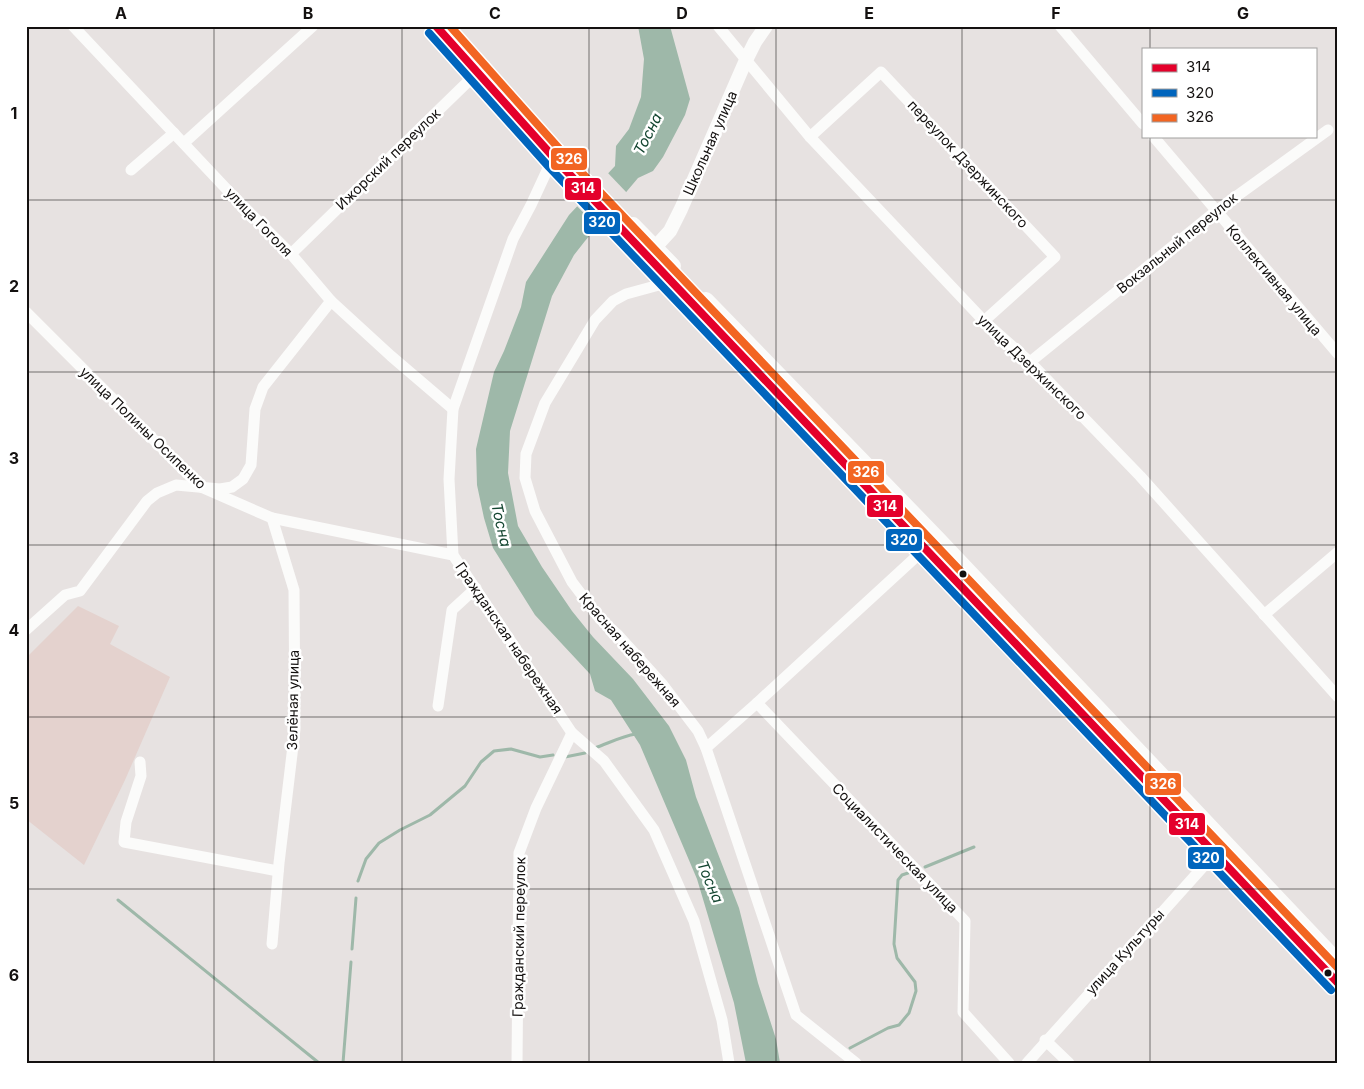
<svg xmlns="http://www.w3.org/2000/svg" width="1364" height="1089" viewBox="0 0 1364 1089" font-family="Inter,sans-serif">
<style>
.green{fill:#e4d2ce}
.water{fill:#9eb8a9}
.pier{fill:#e7e2e1}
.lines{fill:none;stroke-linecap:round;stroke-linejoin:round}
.stream{stroke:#9eb8a9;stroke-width:3}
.minor{stroke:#fbfbfa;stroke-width:11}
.tertiary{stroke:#fbfbfa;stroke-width:14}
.secondary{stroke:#fbfbfa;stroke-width:16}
.bus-1-casing{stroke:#fff;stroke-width:11}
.bus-2-casing{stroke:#fff;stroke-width:11}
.bus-3-casing{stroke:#fff;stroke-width:11}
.bus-1{stroke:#e4002b;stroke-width:8}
.bus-2{stroke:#0065bd;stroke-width:8}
.bus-3{stroke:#f26522;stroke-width:8}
.grid{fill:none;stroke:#141110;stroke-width:1;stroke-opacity:0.55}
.bus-dot{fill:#141110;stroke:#fff;stroke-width:2}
.labels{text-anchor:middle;stroke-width:5;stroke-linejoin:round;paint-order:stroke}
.street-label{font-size:14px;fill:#141110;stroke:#fff}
.water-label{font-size:15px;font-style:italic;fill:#134530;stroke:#fff}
.line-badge{stroke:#fff;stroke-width:2}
.badge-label{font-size:14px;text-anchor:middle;font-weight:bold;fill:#fff}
.neatline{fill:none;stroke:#141110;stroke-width:2}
.grid-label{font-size:16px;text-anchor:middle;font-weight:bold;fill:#141110}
</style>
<rect width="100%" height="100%" fill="#e7e2e1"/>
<path class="green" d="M78,606l41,20 -9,18 60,33 -45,103 -41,85 -58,-46v-161z"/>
<path class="water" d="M638,26h32l20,73 -5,16 -22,42 -10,14 -15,7 -53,63 -11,14 -22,41 -42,135 -2,42 10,53 24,41 30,44 21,26 40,42 36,47 17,34 10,37 43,111 19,75 18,56 4,24h-34l-12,-60 -37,-124 -57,-134 -29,-45 -16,-9 -5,-17 -55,-59 -42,-67 -9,-30 -7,-33 -1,-36 18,-77 10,-21 17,-44 5,-25 43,-67 46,-49 1,-20 13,-17 12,-32 3,-38z"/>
<path class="pier" d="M607,172l21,22 -29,35 -24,-25z"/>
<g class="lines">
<g class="stream">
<path d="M595,748c14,-5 27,-12 41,-14"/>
<path d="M565,757l20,-4"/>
<path d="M925,867l49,-20"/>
<path d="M358,881l8,-22 13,-16 21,-13 30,-15 35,-29 16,-24 13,-11 17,-2 29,8 13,-2"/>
<path d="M118,900l201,163"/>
<path d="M352,949l4,-51"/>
<path d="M850,1048l38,-20 11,-3 10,-12 7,-22 -1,-9 -18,-24 -3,-14 4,-64 4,-5 6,-2"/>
<path d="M343,1063l8,-101"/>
</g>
<g class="minor">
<path d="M73,26l161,171 57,57 40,47 60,55 62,53"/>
<path d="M718,26l92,111 174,184 46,41 110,114 198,221"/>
<path d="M1060,26l83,98"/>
<path d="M1153,136l185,218"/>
<path d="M810,137l71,-65 174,185 -71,64"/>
<path d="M184,143l129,-117"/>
<path d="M556,160l-7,6 -5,11 -13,28 -18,34 -60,170 -4,70 4,76 119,178 32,28 50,69 40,91 28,99 7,43"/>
<path d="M131,170l43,-37"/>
<path d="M291,254l194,-189"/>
<path d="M668,276l-9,9 -33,9 -13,7 -18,19 -50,83 -19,51 -1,24 10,33 37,71 28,37 17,15 46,51 35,46 8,17 90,267 60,48"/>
<path d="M26,312l175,175 71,31 181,37"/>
<path d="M1030,362l186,-151 112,-81"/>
<path d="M272,518l22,72 1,139 -16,134 -7,81"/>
<path d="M1264,615l74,-63"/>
<path d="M26,630l39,-35 15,-4 67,-90 10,-8 19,-8 44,4 12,-2 11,-8 8,-14 4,-56 8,-22 68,-86"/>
<path d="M757,703l208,218 -2,91 46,51"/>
<path d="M438,706l14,-96 24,-22"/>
<path d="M706,748l51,-45 173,-159"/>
<path d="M140,762l1,14 -15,46 -2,20 154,29"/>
<path d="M1045,1040l24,23"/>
<path d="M517,1063l2,-210 17,-45 36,-75"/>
<path d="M1027,1063l192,-214"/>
</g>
<path class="tertiary" d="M648,255l22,-24 11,-22 65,-149 9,-18 11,-16"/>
<g class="secondary">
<path d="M436,26l120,134 782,823"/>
<path d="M633,225l40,41"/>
<path d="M706,300l231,238 401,424"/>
</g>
<defs>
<path id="bus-1" d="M436,26l120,134 782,823"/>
<path id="bus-2" d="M429,33l120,134 782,823"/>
<path id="bus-3" d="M450,26l113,127 775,815"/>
</defs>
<use href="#bus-1" class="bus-1-casing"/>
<use href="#bus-2" class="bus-2-casing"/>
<use href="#bus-3" class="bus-3-casing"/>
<use href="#bus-1" class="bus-1"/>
<use href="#bus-2" class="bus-2"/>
<use href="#bus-3" class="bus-3"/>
</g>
<path class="grid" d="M214,26v1037M402,26v1037M589,26v1037M776,26v1037M962,26v1037M1150,26v23M1150,136v927M26,200h1312M26,372h1312M26,545h1312M26,717h1312M26,889h1312"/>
<g class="bus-dot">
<circle cx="963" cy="574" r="4.5"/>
<circle cx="1328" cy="973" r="4.5"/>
</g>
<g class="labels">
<g class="street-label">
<text transform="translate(710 143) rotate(-66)" y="5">Школьная улица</text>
<text transform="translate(388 159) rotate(-44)" y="5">Ижорский переулок</text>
<text transform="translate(968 164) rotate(47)" y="5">переулок Дзержинского</text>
<text transform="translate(259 222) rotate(46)" y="5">улица Гоголя</text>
<text transform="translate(1177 243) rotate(-39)" y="5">Вокзальный переулок</text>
<text transform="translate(1274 280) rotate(50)" y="5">Коллективная улица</text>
<text transform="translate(1032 367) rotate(44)" y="5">улица Дзержинского</text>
<text transform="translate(143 428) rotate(44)" y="5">улица Полины Осипенко</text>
<text transform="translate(509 638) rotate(56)" y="5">Гражданская набережная</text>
<text transform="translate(630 650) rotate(49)" y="5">Красная набережная</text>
<text transform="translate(293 700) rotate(-89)" y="5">Зелёная улица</text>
<text transform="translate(895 848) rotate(46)" y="5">Социалистическая улица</text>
<text transform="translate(519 937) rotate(-89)" y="5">Гражданский переулок</text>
<text transform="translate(1125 952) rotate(-48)" y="5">улица Культуры</text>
</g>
<g class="water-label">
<text transform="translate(648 134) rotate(-63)" y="5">Тосна</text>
<text transform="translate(501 525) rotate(77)" y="5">Тосна</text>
<text transform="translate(710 882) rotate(67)" y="5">Тосна</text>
</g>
</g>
<g class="line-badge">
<rect x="550" y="147" width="38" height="24" rx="5" fill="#f26522"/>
<rect x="564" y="177" width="38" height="24" rx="5" fill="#e4002b"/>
<rect x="583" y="211" width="38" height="24" rx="5" fill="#0065bd"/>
<rect x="847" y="460" width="38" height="24" rx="5" fill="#f26522"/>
<rect x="866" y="494" width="38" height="24" rx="5" fill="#e4002b"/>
<rect x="885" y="528" width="38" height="24" rx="5" fill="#0065bd"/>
<rect x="1144" y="772" width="38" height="24" rx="5" fill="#f26522"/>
<rect x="1168" y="812" width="38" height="24" rx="5" fill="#e4002b"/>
<rect x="1187" y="846" width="38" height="24" rx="5" fill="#0065bd"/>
</g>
<g class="badge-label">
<text x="569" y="164">326</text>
<text x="583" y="193">314</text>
<text x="602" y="227">320</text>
<text x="866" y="477">326</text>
<text x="885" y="511">314</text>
<text x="904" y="545">320</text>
<text x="1163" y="789">326</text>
<text x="1187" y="829">314</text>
<text x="1206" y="863">320</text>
</g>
<rect width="1364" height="1089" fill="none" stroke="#ffffff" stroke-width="55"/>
<rect x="1142" y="48" width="175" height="90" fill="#ffffff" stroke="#a1a09f"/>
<rect x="1152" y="64" width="25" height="8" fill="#e4002b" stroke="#a1a09f"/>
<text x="1186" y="72" font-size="15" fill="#141110">314</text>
<rect x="1152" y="89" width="25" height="8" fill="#0065bd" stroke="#a1a09f"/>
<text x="1186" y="98" font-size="15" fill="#141110">320</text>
<rect x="1152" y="114" width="25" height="8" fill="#f26522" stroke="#a1a09f"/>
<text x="1186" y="122" font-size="15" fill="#141110">326</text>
<rect x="28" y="28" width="1308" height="1034" class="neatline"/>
<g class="grid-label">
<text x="121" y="19">A</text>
<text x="308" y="19">B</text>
<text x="495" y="19">C</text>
<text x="682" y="19">D</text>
<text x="869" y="19">E</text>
<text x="1056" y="19">F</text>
<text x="1243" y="19">G</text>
<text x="14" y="119">1</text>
<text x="14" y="292">2</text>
<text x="14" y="464">3</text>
<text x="14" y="636">4</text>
<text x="14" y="809">5</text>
<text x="14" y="981">6</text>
</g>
</svg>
